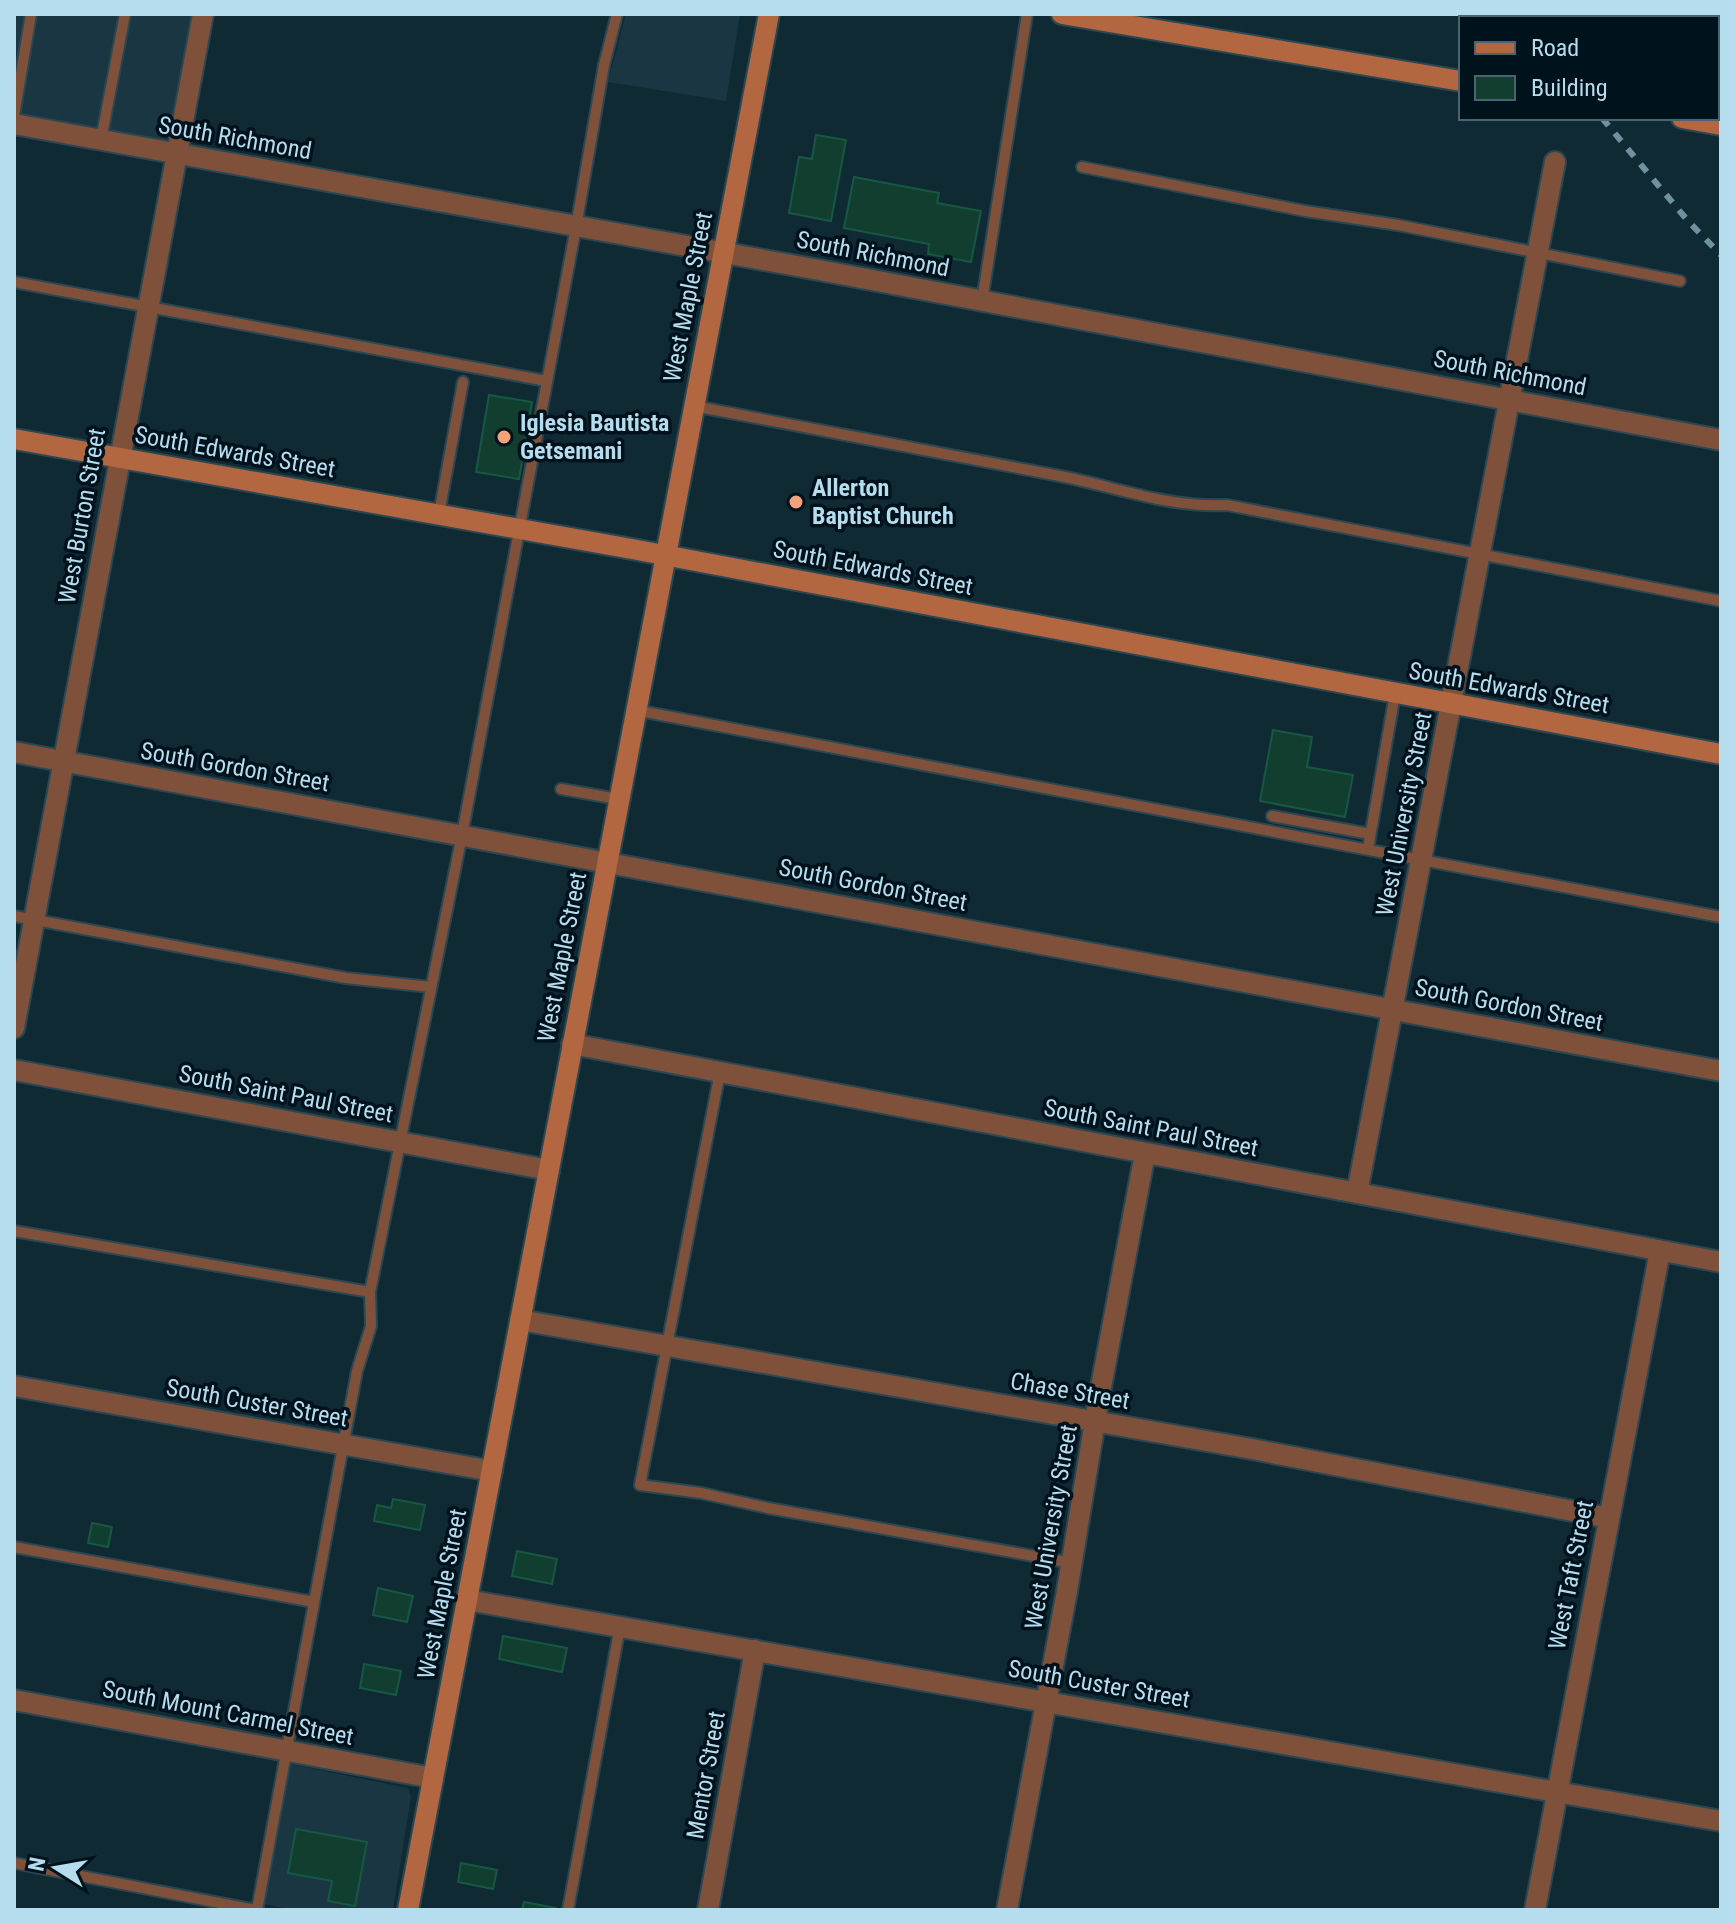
<svg xmlns="http://www.w3.org/2000/svg" width="1735" height="1924" viewBox="0 0 1735 1924" font-family="'Roboto Condensed',sans-serif">
<style>
.built{fill:#193642}
.building{fill:#113e2f;stroke:#165843;stroke-width:2}
.lines{fill:none;stroke-linecap:round;stroke-linejoin:round}
.lane-casing{stroke:#2b4752;stroke-width:14}
.street-casing{stroke:#2b4752;stroke-width:24}
.secondary-casing{stroke:#2b4752;stroke-width:24}
.lane{stroke:#80513a;stroke-width:10}
.street{stroke:#80513a;stroke-width:20}
.secondary{stroke:#b26741;stroke-width:20}
.rail{stroke:#7092a0;stroke-width:6;stroke-dasharray:10 10;stroke-linecap:butt}
.poi-dot{fill:#f1a27b;stroke:#00121c;stroke-width:3}
.labels{text-anchor:middle;stroke-width:7;stroke-linejoin:round;paint-order:stroke}
.street-label{font-size:24px;fill:#b6ddee;stroke:#00121c}
.poi-label{font-size:24px;font-weight:bold;fill:#b6ddee;stroke:#00121c;text-anchor:start}
</style>
<rect width="100%" height="100%" fill="#102a34"/>
<g class="built">
<path d="M14,14h178l-23,120 -5,7 -10,1 -140,-27z"/>
<path d="M626,14h114l-14,87 -118,-19z"/>
<path d="M280,1762l128,26 3,8 -18,114h-98l-42,-8z"/>
</g>
<g class="building">
<path d="M816,135l30,5 -15,81 -42,-8 10,-56 13,2z"/>
<path d="M854,177l85,16 -2,10 44,8 -10,51 -43,-8 1,-10 -85,-16z"/>
<path d="M489,395l43,7 -13,77 -43,-7z"/>
<path d="M1273,730l39,7 -5,30 46,8 -8,42 -85,-16z"/>
<path d="M393,1499l32,6 -5,25 -46,-9 3,-16 14,3z"/>
<path d="M92,1523l20,4 -4,20 -20,-4z"/>
<path d="M517,1551l40,8 -5,25 -40,-8z"/>
<path d="M378,1588l35,8 -6,26 -34,-7z"/>
<path d="M503,1636l64,12 -5,24 -63,-13z"/>
<path d="M364,1664l37,7 -5,24 -36,-7z"/>
<path d="M296,1829l71,13 -12,64 -27,-5 4,-20 -44,-8z"/>
<path d="M461,1863l36,7 -4,19 -35,-7z"/>
<path d="M524,1902l32,6v2h-34z"/>
</g>
<g class="lines">
<defs>
<g id="lane">
<path d="M1659,14l20,4"/>
<path d="M1619,18v-4"/>
<path d="M1717,25l4,1"/>
<path d="M1717,72h4"/>
<path d="M14,116l17,-102"/>
<path d="M101,140l24,-126"/>
<path d="M1082,167l223,44 93,14 282,56"/>
<path d="M14,282l533,99"/>
<path d="M982,301l45,-287"/>
<path d="M694,406c122,24 244,46 366,70 57,11 107,32 167,29l494,96"/>
<path d="M439,514l24,-132"/>
<path d="M635,710l1086,207"/>
<path d="M561,789l57,10"/>
<path d="M1272,816l98,18"/>
<path d="M1368,849l27,-155"/>
<path d="M14,916l332,62 85,9"/>
<path d="M720,1072l-80,413 61,8 67,15 304,55"/>
<path d="M14,1231l356,61"/>
<path d="M14,1547l300,55"/>
<path d="M14,1863l242,47"/>
<path d="M257,1910l100,-539 14,-45 -1,-34 92,-457 114,-608 28,-162 13,-51"/>
<path d="M568,1910l52,-284"/>
</g>
<g id="street">
<path d="M14,124l805,146 902,170"/>
<path d="M14,752l1707,319"/>
<path d="M14,1028l189,-1014"/>
<path d="M572,1044l1149,218"/>
<path d="M14,1070l535,100"/>
<path d="M1357,1193l198,-1031"/>
<path d="M520,1320l732,129 357,69"/>
<path d="M14,1386l478,85"/>
<path d="M467,1600l1254,221"/>
<path d="M14,1700l419,78"/>
<path d="M708,1910l47,-260"/>
<path d="M1007,1910l60,-319 31,-188 47,-250"/>
<path d="M1535,1910l125,-659"/>
</g>
<g id="secondary">
<path d="M1062,14l399,67"/>
<path d="M1682,118l39,7"/>
<path d="M14,439l618,110 1089,205"/>
<path d="M408,1910l361,-1896"/>
</g>
</defs>
<use href="#lane" class="lane-casing"/>
<use href="#street" class="street-casing"/>
<use href="#secondary" class="secondary-casing"/>
<use href="#lane" class="lane"/>
<use href="#street" class="street"/>
<use href="#secondary" class="secondary"/>
<g class="rail">
<path d="M1526,14l3,4"/>
<path d="M1602,118l86,103 33,34"/>
</g>
</g>
<g class="poi-dot">
<circle cx="504" cy="437" r="8"/>
<circle cx="796" cy="502" r="8"/>
</g>
<g class="labels">
<g class="street-label">
<text transform="translate(235 138) rotate(10)" y="8">South Richmond</text>
<text transform="translate(873 254) rotate(11)" y="8">South Richmond</text>
<text transform="translate(688 297) rotate(-79)" y="8">West Maple Street</text>
<text transform="translate(1510 373) rotate(11)" y="8">South Richmond</text>
<text transform="translate(235 452) rotate(10)" y="8">South Edwards Street</text>
<text transform="translate(82 516) rotate(-80)" y="8">West Burton Street</text>
<text transform="translate(873 568) rotate(11)" y="8">South Edwards Street</text>
<text transform="translate(1509 688) rotate(10)" y="8">South Edwards Street</text>
<text transform="translate(235 767) rotate(10)" y="8">South Gordon Street</text>
<text transform="translate(1404 814) rotate(-79)" y="8">West University Street</text>
<text transform="translate(873 885) rotate(11)" y="8">South Gordon Street</text>
<text transform="translate(562 957) rotate(-79)" y="8">West Maple Street</text>
<text transform="translate(1509 1005) rotate(11)" y="8">South Gordon Street</text>
<text transform="translate(286 1094) rotate(11)" y="8">South Saint Paul Street</text>
<text transform="translate(1151 1128) rotate(11)" y="8">South Saint Paul Street</text>
<text transform="translate(1070 1391) rotate(10)" y="8">Chase Street</text>
<text transform="translate(257 1403) rotate(10)" y="8">South Custer Street</text>
<text transform="translate(1051 1527) rotate(-80)" y="8">West University Street</text>
<text transform="translate(1571 1575) rotate(-79)" y="8">West Taft Street</text>
<text transform="translate(442 1594) rotate(-79)" y="8">West Maple Street</text>
<text transform="translate(1099 1684) rotate(10)" y="8">South Custer Street</text>
<text transform="translate(228 1713) rotate(11)" y="8">South Mount Carmel Street</text>
<text transform="translate(706 1775) rotate(-80)" y="8">Mentor Street</text>
</g>
<g class="poi-label">
<text x="520" y="431">Iglesia Bautista<tspan x="520" dy="28">Getsemani</tspan></text>
<text x="812" y="496">Allerton<tspan x="812" dy="28">Baptist Church</tspan></text>
</g>
</g>
<rect width="1735" height="1924" fill="none" stroke="#b6ddee" stroke-width="32"/>
<rect x="1459" y="16" width="260" height="104" fill="#00121c" stroke="#496370" stroke-width="2"/>
<rect x="1475" y="42" width="40" height="12" fill="#b26741" stroke="#496370" stroke-width="2"/>
<text x="1531" y="56" font-size="24" fill="#b6ddee">Road</text>
<rect x="1475" y="76" width="40" height="24" fill="#113e2f" stroke="#496370" stroke-width="2"/>
<text x="1531" y="96" font-size="24" fill="#b6ddee">Building</text>
<g transform="translate(56 1868) rotate(281)" stroke="#00121c" stroke-width="6" paint-order="stroke">
<path d="M0-6L14 30L0 20L-14 30Z" fill="#b6ddee"/>
<text y="-12" font-size="22" font-weight="bold" text-anchor="middle" fill="#b6ddee">N</text>
</g>
</svg>
